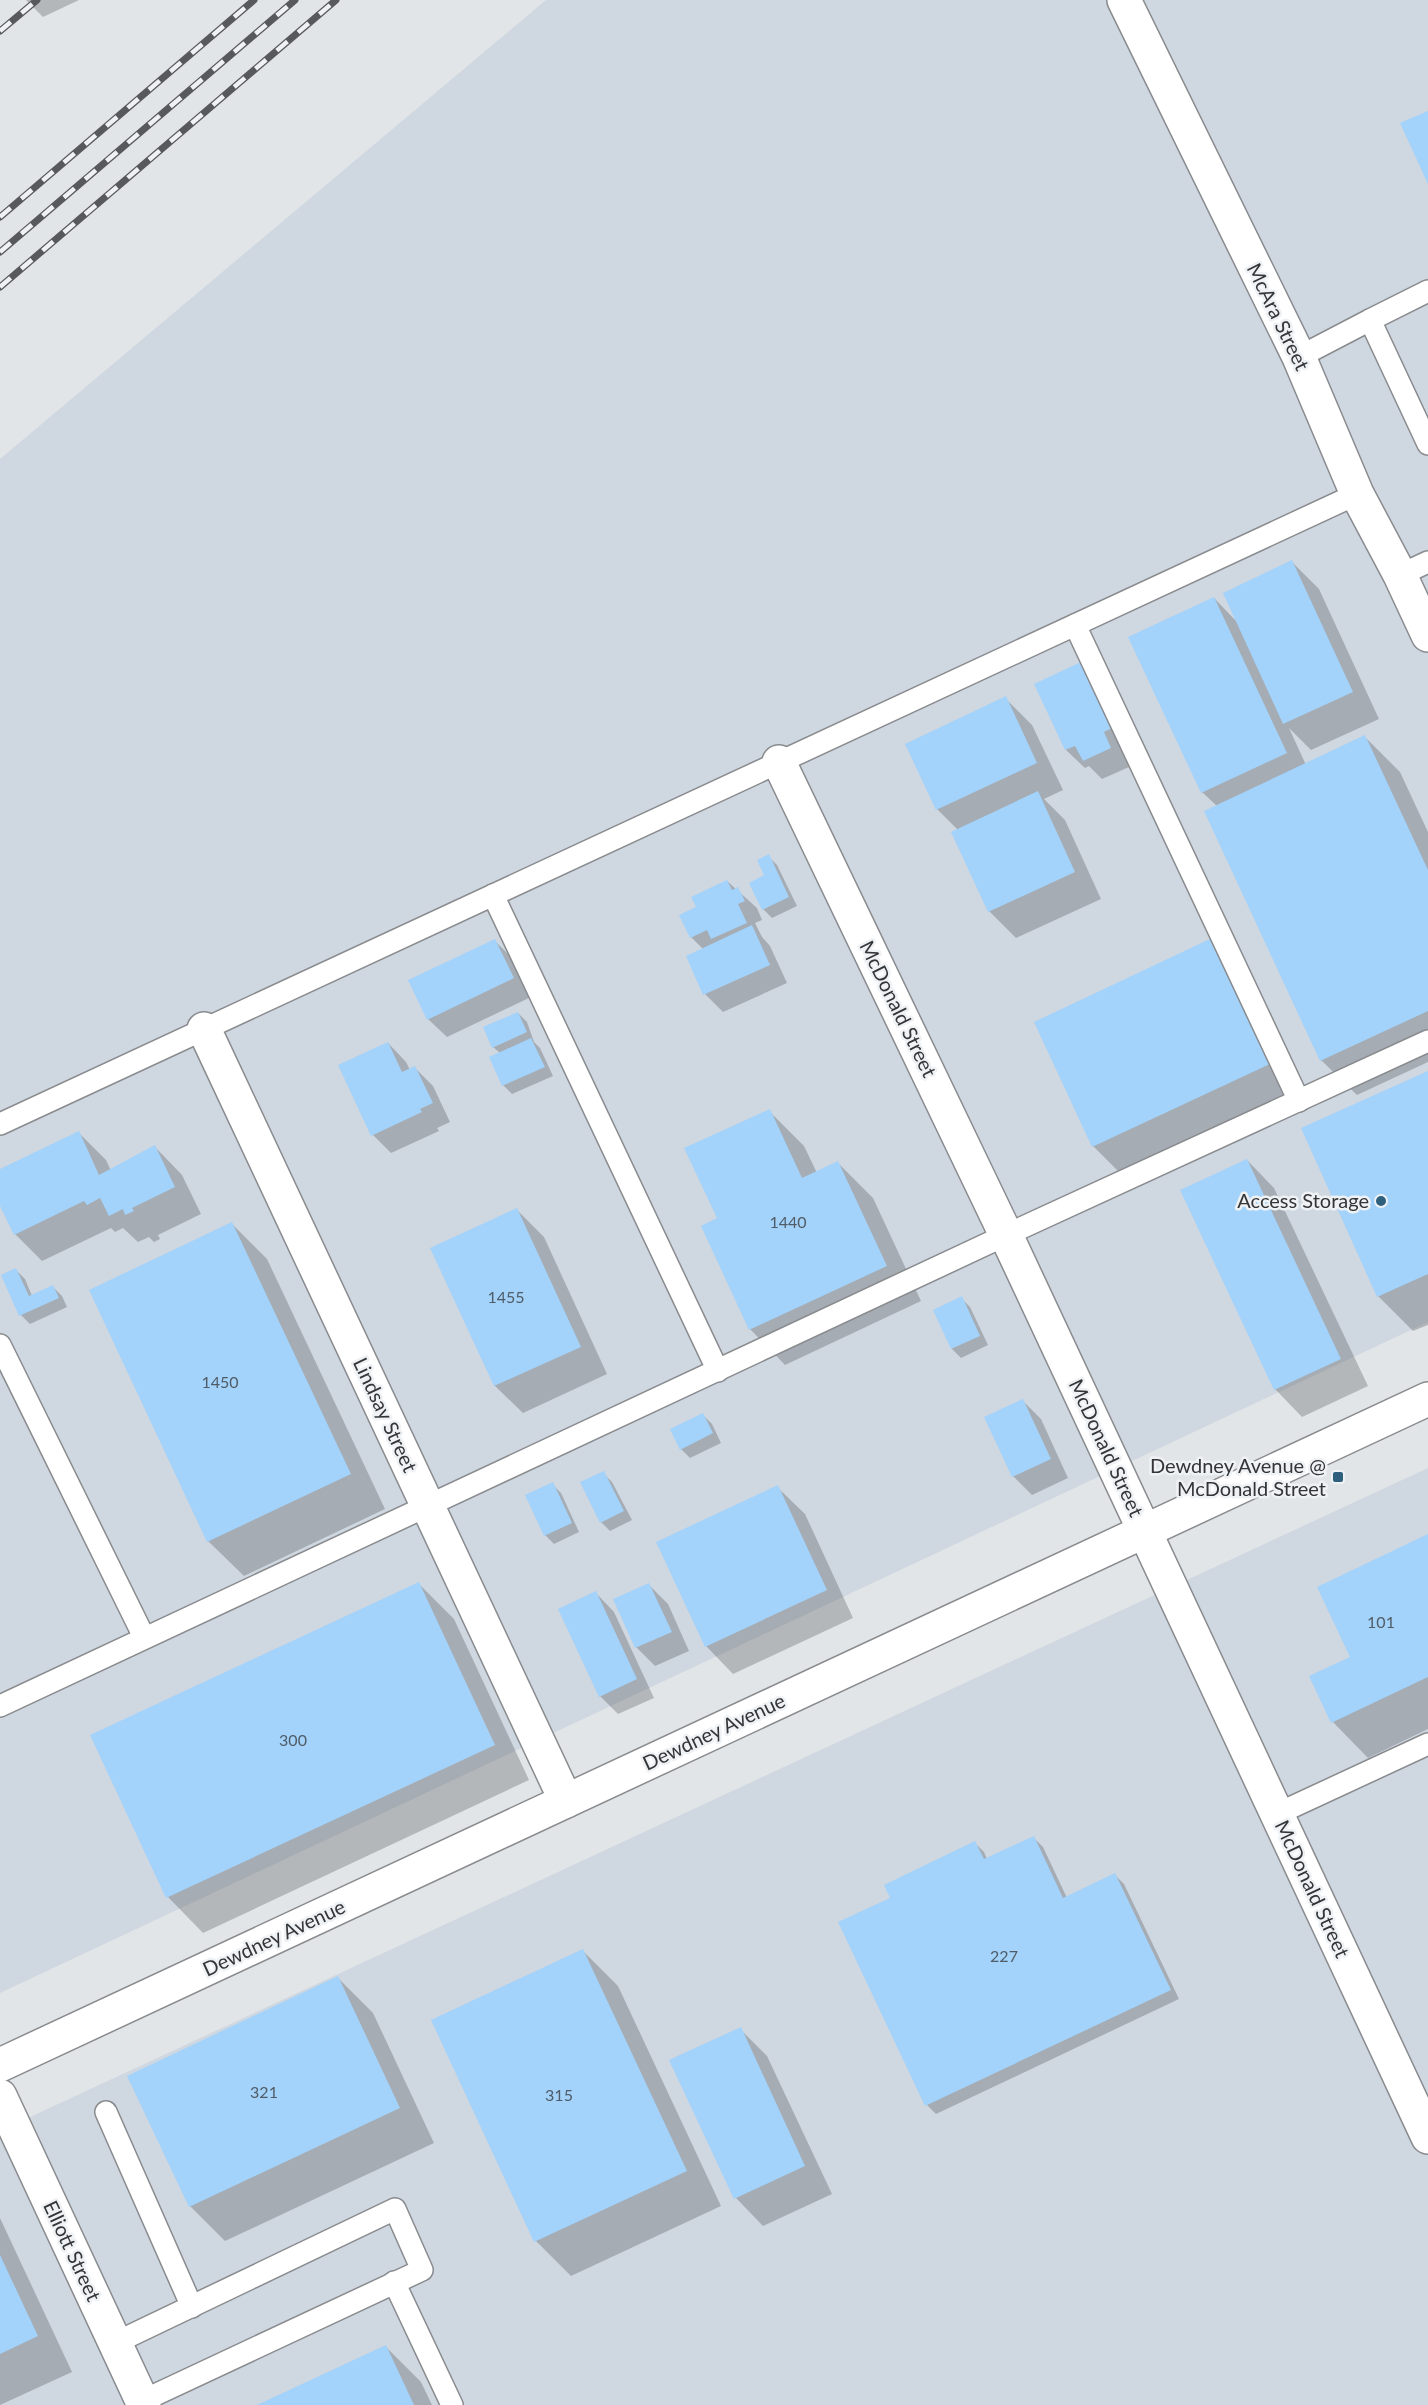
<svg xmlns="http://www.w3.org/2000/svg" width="1428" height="2405" viewBox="0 0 1428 2405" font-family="Lato,sans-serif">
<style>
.built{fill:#cfd7e0}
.shadow{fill:#0003}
.building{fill:#a3d2fa}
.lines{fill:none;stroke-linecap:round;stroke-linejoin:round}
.service-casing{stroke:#898b8e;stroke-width:24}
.minor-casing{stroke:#898b8e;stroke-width:36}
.tertiary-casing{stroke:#898b8e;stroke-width:36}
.service{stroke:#fff;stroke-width:21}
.minor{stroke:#fff;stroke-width:33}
.tertiary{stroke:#fff;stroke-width:33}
.rail-casing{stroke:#58595b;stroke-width:7}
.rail{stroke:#eff2f5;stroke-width:4.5;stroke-dasharray:14;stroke-linecap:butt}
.poi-dot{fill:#2e607e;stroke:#eff2f5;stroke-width:2}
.labels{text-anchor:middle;stroke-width:5;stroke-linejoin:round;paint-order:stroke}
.number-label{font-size:16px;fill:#505c67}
.street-label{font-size:20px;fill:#343536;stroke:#eff2f5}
.poi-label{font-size:20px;fill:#343536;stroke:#eff2f5;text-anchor:end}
</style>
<rect width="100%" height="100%" fill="#e1e5e8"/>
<g class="built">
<path d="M546,0h882v1322l-1428,671v-1534z"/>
<path d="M1428,1468v937h-1428v-274z"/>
</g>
<g class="shadow">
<path d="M26,0h53l-36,17z"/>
<path d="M1292,562l27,27 60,130 -68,31 -22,-22 17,37 59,-28 35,35 28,60v230l-71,33 -36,-35 -104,-254 -15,-14 12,-194 23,24z"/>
<path d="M1081,663l48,83 -8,4 8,17 -27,12 -13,-13 -4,2 -19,-18 -30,-65z"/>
<path d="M1005,698l27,27 31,65 -19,9 21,21 36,79 -85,39 -27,-27 -31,-81 -21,-21z"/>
<path d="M768,856l9,9 20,41 -25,12 -9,-9z"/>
<path d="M727,881l30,27 5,12 -7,3 7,14 8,9 17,37 -64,29 -18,-18 -2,-45 -12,-12 7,-30z"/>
<path d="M1211,940l94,160 -176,82 -36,-36 -57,-124z"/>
<path d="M495,941l18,18 18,38 -84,40 -19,-18z"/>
<path d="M518,1013l9,9 7,20 6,6 13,28 -41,18 -9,-9 -12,-28 9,-4 -7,-6z"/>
<path d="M388,1043l18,19 4,8 5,-2 18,18 17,36 -13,6 2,3 -48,22 -18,-18z"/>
<path d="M1428,1073v252l-15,6 -35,-35z"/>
<path d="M769,1111l35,35 13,27 21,-10 35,35 48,103 -136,64 -35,-36 -47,-102 16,-8z"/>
<path d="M79,1133l27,27 5,11 44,-24 27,28 19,39 -43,21 2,4 -6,3 -5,-5 -11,5 -15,-14 -8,4 -4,-4 -69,33 -27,-27 -15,-32v-31z"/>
<path d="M1247,1160l27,28 94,198 -66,31 -27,-28z"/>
<path d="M517,1210l27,27 63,137 -84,39 -28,-27 -63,-138z"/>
<path d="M232,1224l35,35 118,250 -141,67 -36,-35z"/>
<path d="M16,1270l9,9 7,17 21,-9 9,9 5,11 -37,17 -9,-9z"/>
<path d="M961,1298l9,9 18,38 -27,13 -9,-9 -17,-39z"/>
<path d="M1022,1400l19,19 27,59 -36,17 -19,-19z"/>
<path d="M703,1415l9,9 9,19 -31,15 -9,-9z"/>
<path d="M603,1473l9,9 20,38 -22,11 -9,-9z"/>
<path d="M552,1484l9,9 18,39 -25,12 -9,-9z"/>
<path d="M777,1487l28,27 48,104 -120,56 -27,-28z"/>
<path d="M1428,1536v193l-60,29 -35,-36 -22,-45 41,-19z"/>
<path d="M419,1584l35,35 75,161 -326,153 -35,-36 -76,-161z"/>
<path d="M649,1585l19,19 21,47 -34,15 -19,-19 -21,-47z"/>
<path d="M596,1593l18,19 40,86 -36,16 -18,-18z"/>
<path d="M1034,1838l9,9 24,51 48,-23 9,9 55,115 -243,115 -9,-9 -87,-182 52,-24 83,-56 9,9 3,7z"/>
<path d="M583,1951l35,35 103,220 -150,70 -35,-35z"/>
<path d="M338,1978l35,35 61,130 -209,98 -35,-35z"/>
<path d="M740,2029l27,27 65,138 -69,32 -27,-28z"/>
<path d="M0,2218l72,154 -72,33z"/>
<path d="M386,2347l35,35 11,23h-172z"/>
</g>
<g class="building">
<path d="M1428,111v73l-28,-61z"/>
<path d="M1292,560l61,132 -70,32 -60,-131z"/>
<path d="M1214,597l73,156 -86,40 -73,-156z"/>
<path d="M1081,662l31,66 -8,4 7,16 -28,13 -8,-15 -10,4 -31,-66z"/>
<path d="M1006,696l31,67 -101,47 -31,-66z"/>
<path d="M1365,735l63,135v141l-108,50 -116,-250z"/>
<path d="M1038,791l37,81 -87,40 -37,-80z"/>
<path d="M769,854l20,43 -27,13 -13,-27 15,-8 -7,-15z"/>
<path d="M727,880l5,10 6,-3 7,14 -7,3 9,19 -36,16 -4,-9 -17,8 -11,-23 17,-8 -5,-10z"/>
<path d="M752,925l18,40 -67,30 -17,-39z"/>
<path d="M1212,938l58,126 -178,83 -58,-125z"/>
<path d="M495,939l19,39 -87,42 -19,-40z"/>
<path d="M518,1012l9,20 -35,16 -9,-21z"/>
<path d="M531,1038l14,29 -43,19 -13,-29z"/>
<path d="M388,1042l14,30 13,-6 18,37 -13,6 2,3 -51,24 -33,-71z"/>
<path d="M1428,1071v203l-51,23 -76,-169z"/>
<path d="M770,1109l32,69 36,-17 49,105 -138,64 -48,-104 16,-8 -33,-70z"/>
<path d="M79,1131l20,44 56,-30 20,42 -43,21 2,3 -9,4 -2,-6 -14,7 -9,-18 -13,7 -3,-4 -70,34 -14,-29v-37z"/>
<path d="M1247,1159l94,200 -67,31 -94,-200z"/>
<path d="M517,1208l64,139 -87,39 -64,-138z"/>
<path d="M232,1222l119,252 -144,68 -118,-252z"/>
<path d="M16,1268l13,28 24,-11 6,13 -40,18 -18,-41z"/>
<path d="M962,1296l18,40 -29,13 -18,-39z"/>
<path d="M1023,1399l28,60 -39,18 -28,-60z"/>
<path d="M703,1413l10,20 -33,17 -10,-21z"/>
<path d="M604,1471l20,40 -24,12 -20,-41z"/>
<path d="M553,1482l19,41 -28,13 -19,-41z"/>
<path d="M778,1485l49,105 -122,57 -49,-105z"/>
<path d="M1428,1534v143l-97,46 -22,-47 41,-19 -33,-70z"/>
<path d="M419,1582l76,163 -329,153 -76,-163z"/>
<path d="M649,1583l23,49 -37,16 -22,-49z"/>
<path d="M596,1591l41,88 -38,18 -41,-88z"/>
<path d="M1034,1836l29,62 52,-25 56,117 -246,116 -87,-184 52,-24 -6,-13 91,-44 9,18z"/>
<path d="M583,1949l104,222 -153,71 -103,-222z"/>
<path d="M338,1976l62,132 -211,99 -62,-131z"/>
<path d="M741,2027l64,139 -71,33 -65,-139z"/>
<path d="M0,2255l38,81 -38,18z"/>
<path d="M386,2345l28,60h-157z"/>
</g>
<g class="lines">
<defs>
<g id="service">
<path d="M1370,320l58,-29"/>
<path d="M1299,357l71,-37 58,124"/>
<path d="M1400,575l28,-13"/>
<path d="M1075,625l224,476"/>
<path d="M493,895l225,476"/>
<path d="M0,1124l1357,-630"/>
<path d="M0,1345l144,292"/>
<path d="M0,1706l1006,-471 422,-194"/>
<path d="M1277,1814l151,-70"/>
<path d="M106,2112l86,195"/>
<path d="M394,2282l58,123"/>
<path d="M115,2343l280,-134 27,61 -280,131"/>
</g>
<g id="minor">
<path d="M1124,0l175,357 58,137 43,81 28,60"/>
<path d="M779,762l227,473 422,902"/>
<path d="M204,1029l362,772"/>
<path d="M0,2096l144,309"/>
</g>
<path id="tertiary" d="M0,2065l1428,-666"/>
</defs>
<use href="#service" class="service-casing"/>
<use href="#minor" class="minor-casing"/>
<use href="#tertiary" class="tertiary-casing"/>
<use href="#service" class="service"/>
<use href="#minor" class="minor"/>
<use href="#tertiary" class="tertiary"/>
<defs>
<g id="rail">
<path d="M0,31l37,-31"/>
<path d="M0,217l254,-217"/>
<path d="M0,252l295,-252"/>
<path d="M0,287l336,-287"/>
</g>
</defs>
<use href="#rail" class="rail-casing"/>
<use href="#rail" class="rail"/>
</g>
<g class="poi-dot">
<circle cx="1381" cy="1201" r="6"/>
<rect x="1332" y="1471" width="12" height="12" rx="3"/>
</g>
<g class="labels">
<g class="number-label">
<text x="788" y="1228">1440</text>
<text x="506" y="1303">1455</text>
<text x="220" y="1388">1450</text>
<text x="1381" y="1628">101</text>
<text x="293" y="1746">300</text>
<text x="1004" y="1962">227</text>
<text x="264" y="2098">321</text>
<text x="559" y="2101">315</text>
</g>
<g class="street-label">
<text transform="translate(1278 317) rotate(64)" y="7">McAra Street</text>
<text transform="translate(898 1009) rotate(64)" y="7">McDonald Street</text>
<text transform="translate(385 1415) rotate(65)" y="7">Lindsay Street</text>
<text transform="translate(1106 1448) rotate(65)" y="7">McDonald Street</text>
<text transform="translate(714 1732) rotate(-25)" y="7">Dewdney Avenue</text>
<text transform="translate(1312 1889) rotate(65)" y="7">McDonald Street</text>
<text transform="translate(274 1938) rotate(-25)" y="7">Dewdney Avenue</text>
<text transform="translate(72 2251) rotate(65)" y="7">Elliott Street</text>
</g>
<g class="poi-label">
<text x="1369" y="1208">Access Storage</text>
<text x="1326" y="1473">Dewdney Avenue @<tspan x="1326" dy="23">McDonald Street</tspan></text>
</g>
</g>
</svg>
